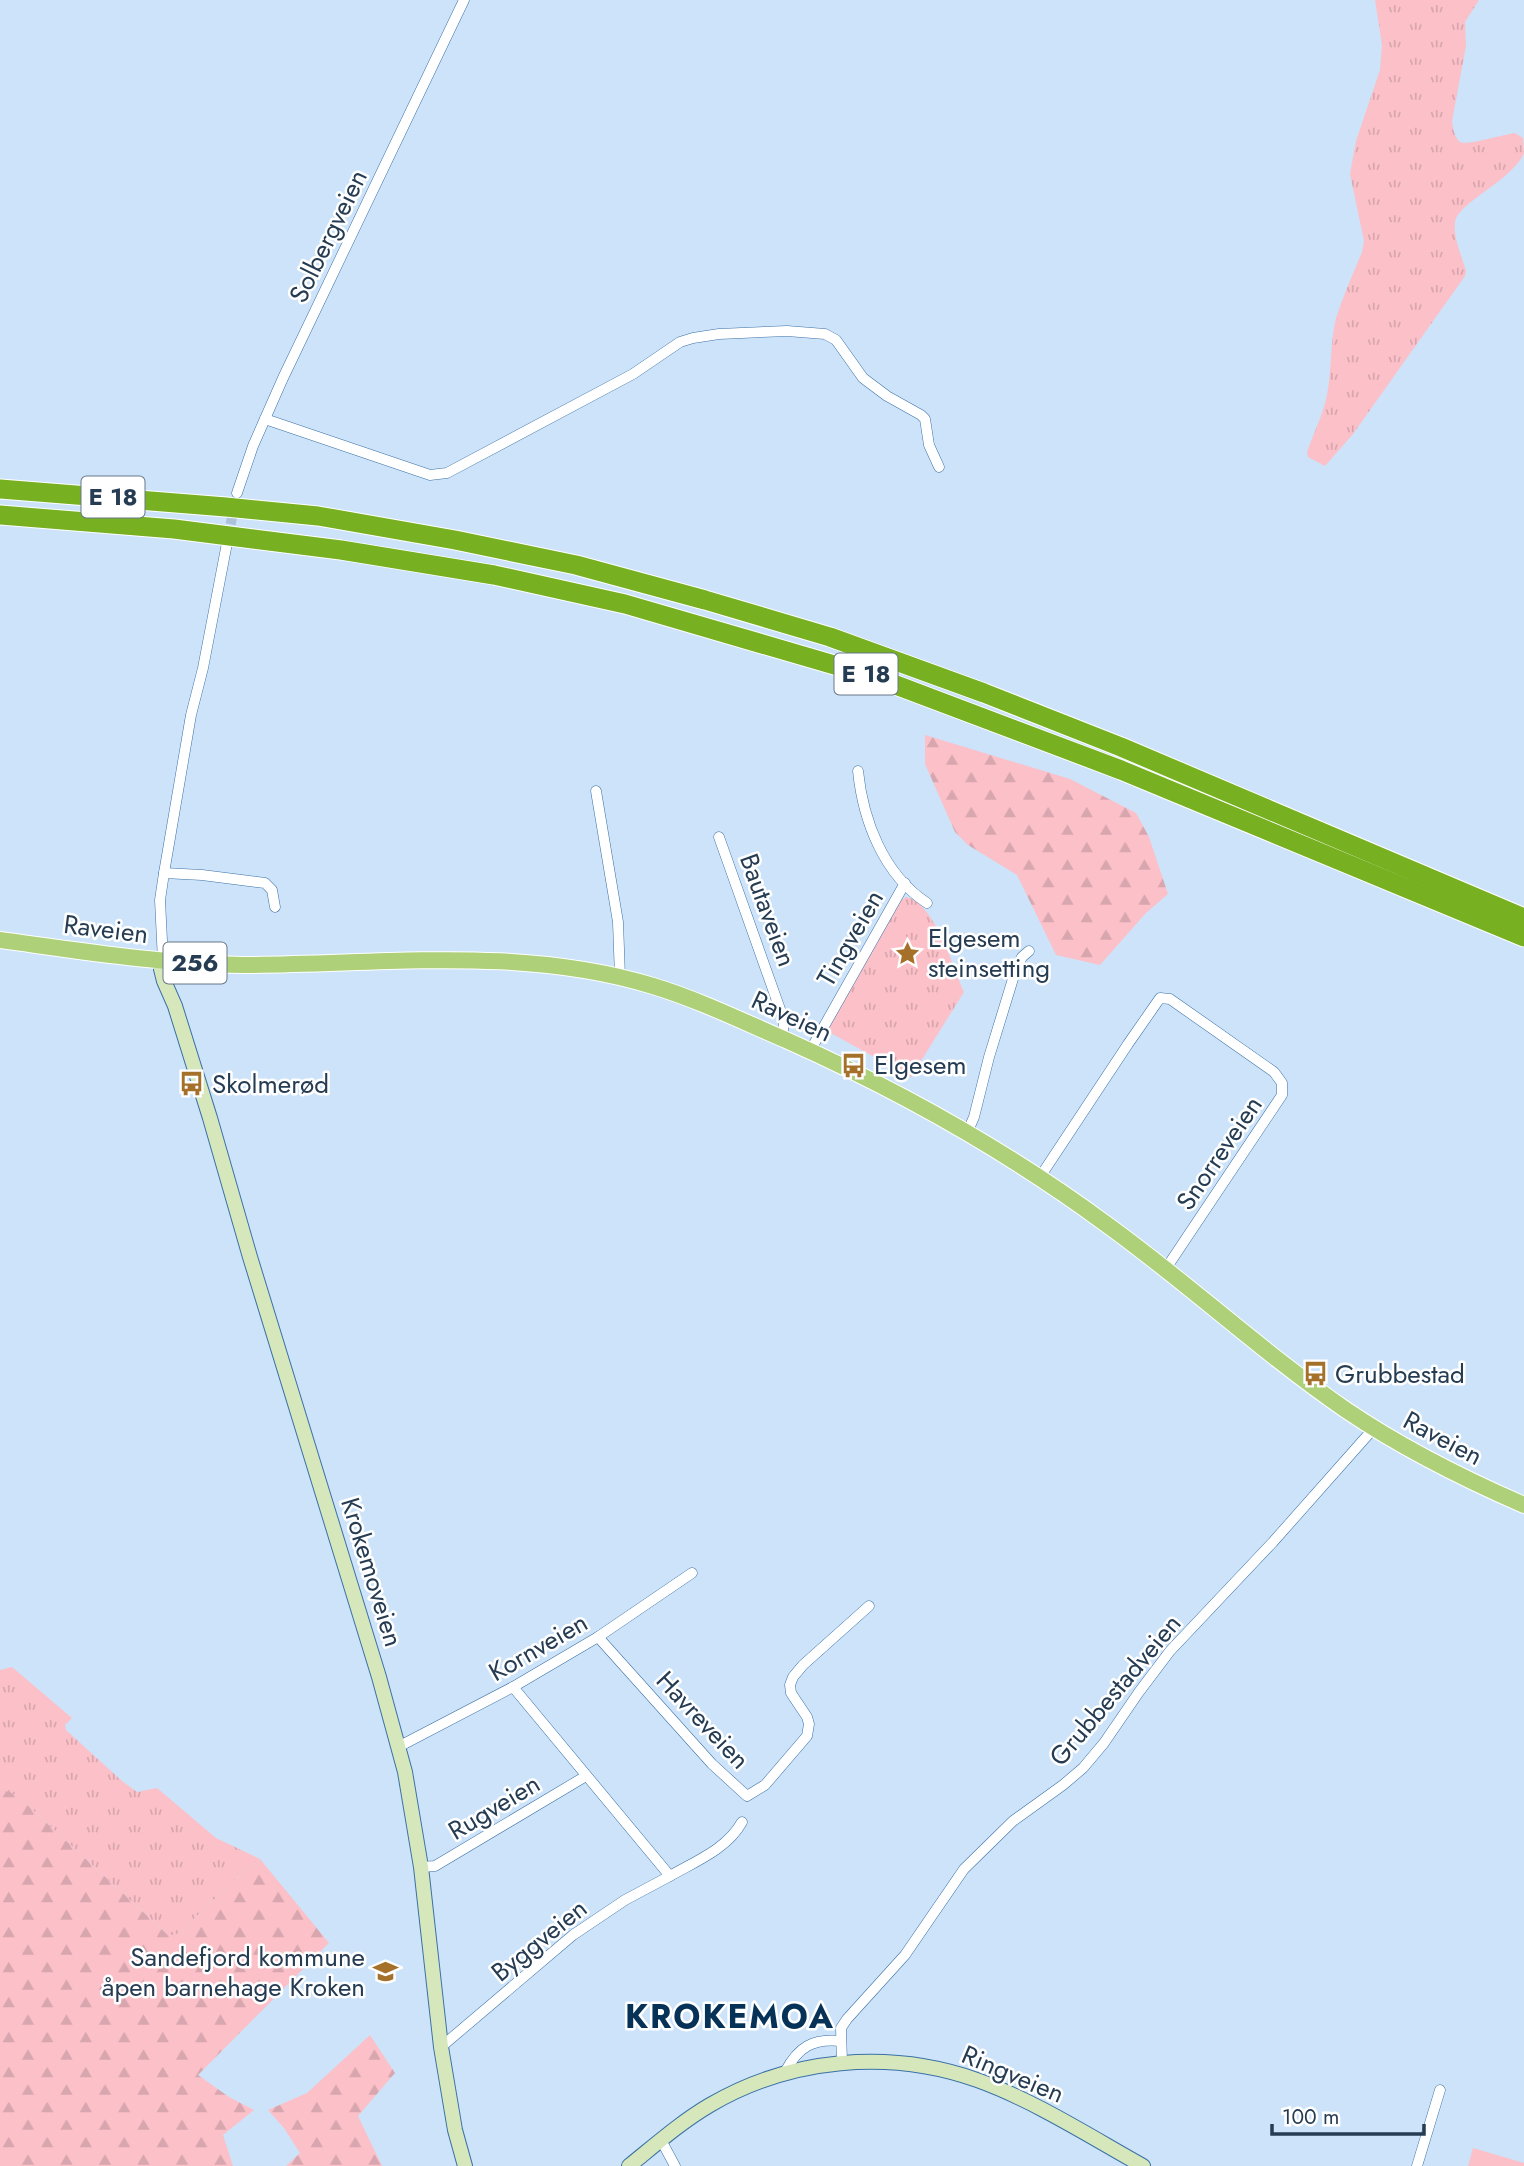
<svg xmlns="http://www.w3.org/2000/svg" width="1524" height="2166" viewBox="0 0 1524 2166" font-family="Jost,sans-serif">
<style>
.grass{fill:url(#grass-tufts)}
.forest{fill:url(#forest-firs)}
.pitch{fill:#fcc0c8}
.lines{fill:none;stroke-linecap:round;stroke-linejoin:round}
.street-tunnel{stroke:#abc2d9;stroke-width:10;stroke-dasharray:10 5;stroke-linecap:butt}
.street-casing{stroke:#3b71a6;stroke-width:11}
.secondary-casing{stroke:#3b71a6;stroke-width:16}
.primary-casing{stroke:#fff;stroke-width:18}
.highway-casing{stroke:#fff;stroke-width:21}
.street{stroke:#fff;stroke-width:10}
.secondary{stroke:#d6e7bc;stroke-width:14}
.primary{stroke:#add079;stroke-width:16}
.highway{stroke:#77b020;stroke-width:19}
.labels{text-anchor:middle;stroke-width:5;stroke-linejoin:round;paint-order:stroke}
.shield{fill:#fff;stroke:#667687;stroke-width:2}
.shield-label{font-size:24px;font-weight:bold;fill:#253c53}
.street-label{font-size:26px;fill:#253c53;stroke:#fff}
.poi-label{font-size:26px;fill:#253c53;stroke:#fff;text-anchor:start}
.district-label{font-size:33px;font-weight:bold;letter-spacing:2px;fill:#073258;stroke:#fff}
</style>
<defs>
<pattern id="grass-tufts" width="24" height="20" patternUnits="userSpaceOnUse" patternTransform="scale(1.75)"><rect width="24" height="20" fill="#fcc0c8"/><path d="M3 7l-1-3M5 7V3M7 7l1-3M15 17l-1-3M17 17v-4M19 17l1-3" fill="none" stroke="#d8a6ae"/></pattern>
<pattern id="forest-firs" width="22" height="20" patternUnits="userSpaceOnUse" patternTransform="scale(1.75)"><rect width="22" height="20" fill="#fcc0c8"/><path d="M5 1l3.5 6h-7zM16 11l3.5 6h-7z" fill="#d8a6ae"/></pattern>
</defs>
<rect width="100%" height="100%" fill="#cce3fa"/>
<g class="grass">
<path d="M1375,0h104l-14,22 1,24 -14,75c1,7 2,16 8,21 6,4 45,-8 55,-9l8,5 1,15c-11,27 -67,50 -69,69 -2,15 7,35 11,49l-1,5 -112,158 -28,32 -17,-9 -1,-5c7,-20 16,-37 20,-57 5,-26 3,-52 9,-77 7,-22 17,-44 26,-66l2,-11 -14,-67 6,-33 24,-71 2,-25z"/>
<path d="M906,897c28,5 47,70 58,95l-53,85 -86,-47 74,-128z"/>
<path d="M12,1667l60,51 -7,7 1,5 56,51 15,11 20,-4 59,50 44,21 -16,12 -65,62 -5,3 -6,-1 -145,-134 -23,-11v-120z"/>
</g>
<g class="forest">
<path d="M925,735l145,44 66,34 13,24 19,57 -22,19 -46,52 -44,-10 -39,-80 -49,-30 -13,-13 -30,-68z"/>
<path d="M0,1790l10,2 13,9 145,134h6l5,-2 65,-62 16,-12 69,84 -131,132 31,22 25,13 -31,25 10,31h-233z"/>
<path d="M370,2035l25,38 -37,43 24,50h-96l14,-13 -16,-25 -16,-18 39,-17z"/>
</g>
<path class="pitch" d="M1473,2148l51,15v3h-56z"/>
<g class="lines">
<path class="street-tunnel" d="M228,539l6,-33"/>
<defs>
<g id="street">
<path d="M265,419l165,56 17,-2 186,-99 47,-32 13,-4 26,-4 68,-3 38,3 11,6 27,38 24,18 34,19 4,4 4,26 10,22"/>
<path d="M237,493l16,-47 30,-68 181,-378"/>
<path d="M858,771c5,49 25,103 69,132"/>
<path d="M596,791l22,131 2,55"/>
<path d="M719,837l62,175 3,10 -2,16"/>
<path d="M164,873l38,2 63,8 7,7 3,17"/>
<path d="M163,961l-3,-61 4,-27 27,-158 12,-47 24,-125"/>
<path d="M810,1051l95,-168"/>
<path d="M967,1133l7,-16 15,-60 27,-88 6,-12 7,-6"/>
<path d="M1040,1177l88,-133 32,-46 10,1 104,73 8,11v12l-117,175"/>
<path d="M598,1637l114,127 35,32 18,-11 42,-49 2,-12 -2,-7 -16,-24 -1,-8 3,-8 10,-12 66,-59"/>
<path d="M513,1687l157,189c26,-15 57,-27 72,-54"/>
<path d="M398,1747l115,-60 85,-50 94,-64"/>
<path d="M421,1867l14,-1 151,-90"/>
<path d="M441,2047l132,-112 52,-35 45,-24"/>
<path d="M842,2063l-1,-35 6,-9 58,-64 59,-86 49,-48 50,-36 20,-17 21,-25 35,-51 31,-41 103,-109 101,-114"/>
<path d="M785,2072c13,-25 28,-34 56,-31"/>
<path d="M661,2140l14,26"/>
<path d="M1417,2166l23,-76"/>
</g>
<g id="secondary">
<path d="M163,961l-2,8 3,12 11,25 35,112 40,139 129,420 26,95 16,95 20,180 14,83 10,36"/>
<path d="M629,2166c26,-21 52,-44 81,-61 80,-47 179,-56 267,-25 56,20 114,57 166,86"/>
</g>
<path id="primary" d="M0,940c81,11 161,24 243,25 136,0 277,-20 410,21 46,14 89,35 133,54 112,50 221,111 320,184 82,59 157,129 240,186 56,38 116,68 178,95"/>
<g id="highway">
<path d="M0,489l226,18 92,9 137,24 121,25 129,35 125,37 154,56 137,54 403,171"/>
<path d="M0,515l174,14 167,21 153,25 131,29 247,72 249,94 403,167"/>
</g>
</defs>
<use href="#street" class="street-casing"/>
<use href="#secondary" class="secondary-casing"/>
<use href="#primary" class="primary-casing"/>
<use href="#highway" class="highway-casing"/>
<use href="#street" class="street"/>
<use href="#secondary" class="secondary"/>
<use href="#primary" class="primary"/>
<use href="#highway" class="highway"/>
</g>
<defs>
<symbol id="sight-bare" viewBox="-9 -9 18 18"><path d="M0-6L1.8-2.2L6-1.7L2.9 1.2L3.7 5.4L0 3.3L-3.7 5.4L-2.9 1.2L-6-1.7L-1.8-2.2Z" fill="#a57029" stroke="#fff" stroke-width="2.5" paint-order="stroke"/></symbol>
<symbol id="bus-bare" viewBox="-9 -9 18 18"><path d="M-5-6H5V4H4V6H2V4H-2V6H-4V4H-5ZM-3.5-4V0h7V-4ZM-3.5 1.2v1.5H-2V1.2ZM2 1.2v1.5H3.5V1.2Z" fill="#a57029" stroke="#fff" stroke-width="2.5" paint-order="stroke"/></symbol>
<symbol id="school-bare" viewBox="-9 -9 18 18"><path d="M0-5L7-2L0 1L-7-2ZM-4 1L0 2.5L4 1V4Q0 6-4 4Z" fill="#a57029" stroke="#fff" stroke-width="2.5" paint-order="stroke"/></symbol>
</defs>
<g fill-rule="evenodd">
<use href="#sight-bare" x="890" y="936" width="35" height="35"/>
<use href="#bus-bare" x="836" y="1048" width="35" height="35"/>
<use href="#bus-bare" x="174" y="1066" width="35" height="35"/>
<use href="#bus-bare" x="1298" y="1356" width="35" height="35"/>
<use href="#school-bare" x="368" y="1954" width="35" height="35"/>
</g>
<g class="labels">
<g class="shield">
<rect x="81.5" y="476.5" width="63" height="41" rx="5"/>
<rect x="834.5" y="653.5" width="63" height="41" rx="5"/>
<rect x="163.5" y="942.5" width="63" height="41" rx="5"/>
</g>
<g class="shield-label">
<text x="113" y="505">E 18</text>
<text x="866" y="682">E 18</text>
<text x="195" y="971">256</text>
</g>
<g class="street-label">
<text transform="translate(328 236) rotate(-64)" y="9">Solbergveien</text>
<text transform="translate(768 910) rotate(70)" y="9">Bautaveien</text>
<text transform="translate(106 929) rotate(7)" y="9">Raveien</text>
<text transform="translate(850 938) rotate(-60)" y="9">Tingveien</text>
<text transform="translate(792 1016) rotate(25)" y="9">Raveien</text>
<text transform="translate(1219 1153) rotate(-56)" y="9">Snorreveien</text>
<text transform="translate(1443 1438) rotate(28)" y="9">Raveien</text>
<text transform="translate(372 1572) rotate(73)" y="9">Krokemoveien</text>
<text transform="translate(538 1647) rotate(-30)" y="9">Kornveien</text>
<text transform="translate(1115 1690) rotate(-50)" y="9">Grubbestadveien</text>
<text transform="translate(703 1720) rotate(47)" y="9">Havreveien</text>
<text transform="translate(494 1807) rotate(-31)" y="9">Rugveien</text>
<text transform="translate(539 1940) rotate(-39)" y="9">Byggveien</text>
<text transform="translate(1013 2074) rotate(23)" y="9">Ringveien</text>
</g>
<g class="poi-label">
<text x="928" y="947">Elgesem<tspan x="928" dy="30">steinsetting</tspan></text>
<text x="874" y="1074">Elgesem</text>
<text x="212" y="1093">Skolmerød</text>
<text x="1335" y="1383">Grubbestad</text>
<text x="365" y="1966" text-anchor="end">Sandefjord kommune<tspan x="365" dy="30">åpen barnehage Kroken</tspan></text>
</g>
<g class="district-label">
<text x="730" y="2028">KROKEMOA</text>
</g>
</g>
<path d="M1272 2124v10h152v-10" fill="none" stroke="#253c53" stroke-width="3.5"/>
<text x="1282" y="2124" font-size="21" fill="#253c53" stroke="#ffffff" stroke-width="5" paint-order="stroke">100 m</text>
</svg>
